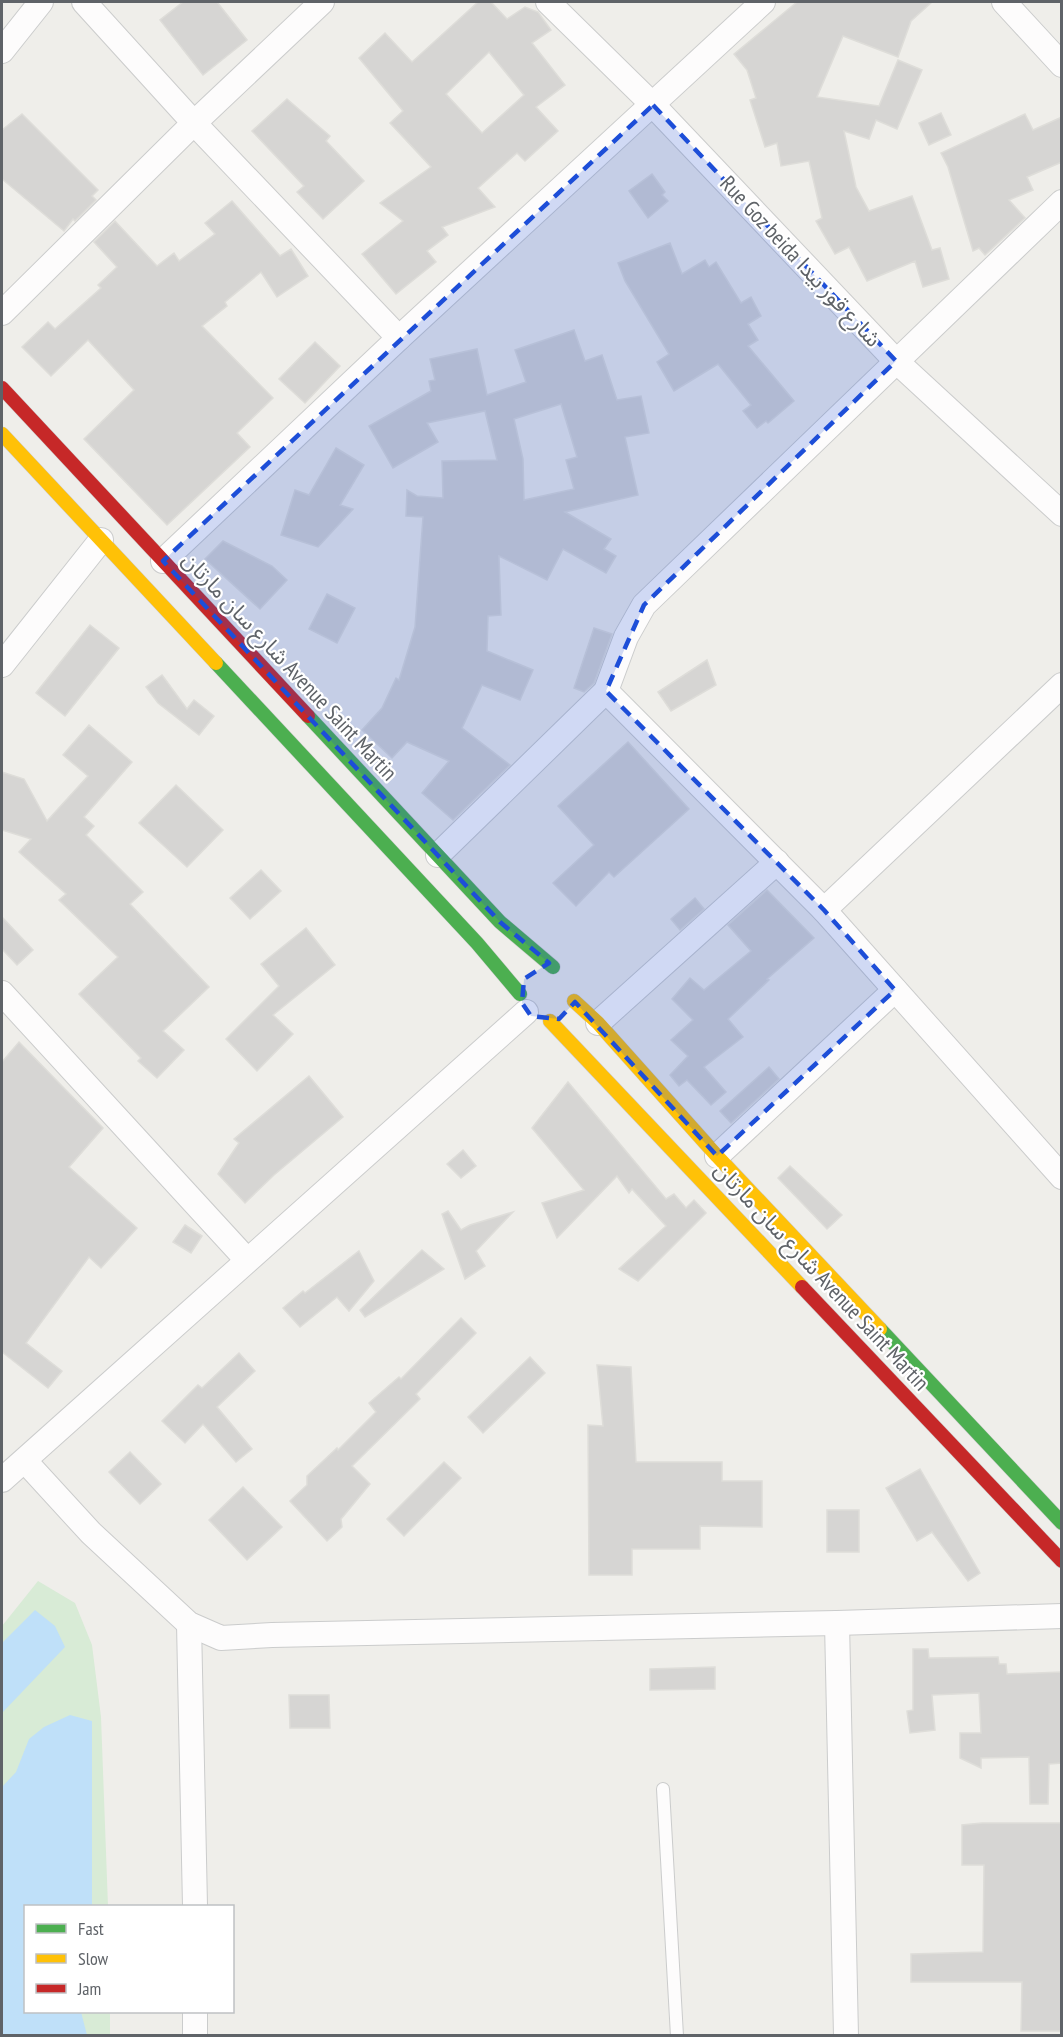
<svg xmlns="http://www.w3.org/2000/svg" width="1063" height="2037" viewBox="0 0 1063 2037" font-family="'PT Sans Narrow','Noto Sans Arabic',sans-serif">
<style>
.green{fill:#d8ebd6}
.water{fill:#bfe0f9}
.building{fill:#d6d5d3;stroke:#deddd9;stroke-width:1.5;fill-rule:evenodd}
.lines{fill:none;stroke-linecap:round;stroke-linejoin:round}
.lane-casing{stroke:#cbcccc;stroke-width:14}
.street-casing{stroke:#cbcccc;stroke-width:26}
.fast-casing{stroke:#cacacb;stroke-width:15}
.slow-casing{stroke:#cacacb;stroke-width:15}
.jam-casing{stroke:#cacacb;stroke-width:15}
.lane{stroke:#fdfcfc;stroke-width:12}
.street{stroke:#fdfcfc;stroke-width:24}
.fast{stroke:#4caf50;stroke-width:14}
.slow{stroke:#ffc107;stroke-width:14}
.jam{stroke:#c62828;stroke-width:14}
.marked{fill:#1d4ed8;fill-opacity:0.2;stroke:#1d4ed8;stroke-width:4.5;stroke-dasharray:12 8;stroke-linejoin:round}
.labels{text-anchor:middle;stroke-width:4.5;stroke-linejoin:round;paint-order:stroke}
.street-label{font-size:22px;fill:#5f6368;stroke:#fff}
</style>
<rect width="100%" height="100%" fill="#efeeea"/>
<path class="green" d="M38,1581l37,22 17,42 9,72 7,189h-82v106h84v23h-108v-409z"/>
<g class="water">
<path d="M35,1610l20,16 10,21 -63,66v-70z"/>
<path d="M70,1715l22,6v185h-66v106h55l6,23h-85v-248l14,-15 13,-33 15,-12z"/>
</g>
<g class="building">
<path d="M183,2h34l30,38 -44,35 -43,-55z"/>
<path d="M478,2h13l16,17 18,-12 13,5 13,18 -19,13 33,42 -29,22 22,24 -33,30 -8,-8 -39,35 17,19 -53,20 6,8 -21,16 9,11 -40,32 -34,-40 41,-33 -23,-18 51,-36 -41,-44 13,-12 -44,-53 26,-25 27,29zM489,52l35,43 -42,38 -36,-39z"/>
<path d="M797,2h135l-21,19 -13,36 -55,-21 -26,61 62,9 19,-46 24,10 -25,59 -21,-9 -7,19 -25,-8 12,56 13,24 43,-15 20,54 8,-2 9,31 -26,8 -8,-26 -48,20 -18,-34 -14,7 -19,-33 6,-3 -13,-57 -28,5 -4,-23 -12,4 -15,-47 6,-2 -9,-28 -13,-16z"/>
<path d="M287,99l43,37 -4,5 38,40 -41,38 -26,-27 7,-6 -52,-55z"/>
<path d="M941,113l10,22 -22,10 -10,-22z"/>
<path d="M22,114l76,76 -6,6 4,4 -21,21 -2,-2 -9,12 -62,-52v-49z"/>
<path d="M1025,114l8,16 29,-13v45l-35,15 6,13 -24,10 16,18 -40,37 -6,-7 -6,3 -25,-84 -7,-14z"/>
<path d="M652,174l13,18 -3,3 6,6 -20,17 -19,-27z"/>
<path d="M232,201l48,55 11,-7 17,27 -31,21 -16,-25 -36,30 2,4 -25,20 71,72 -36,35 13,14 -83,78 -83,-86 50,-49 -46,-50 -37,36 -29,-29 26,-25 7,7 46,-41 -3,-3 19,-18 -23,-25 21,-21 42,45 17,-13 5,8 36,-27 -10,-11z"/>
<path d="M670,243l12,31 23,-14 4,7 7,-5 25,41 10,-6 10,19 -13,8 10,16 -10,6 46,55 -26,22 -2,-2 -9,7 -14,-17 8,-6 -33,-41 -44,27 -17,-29 12,-8 -44,-73 -7,-18z"/>
<path d="M574,330l11,31 17,-6 15,45 24,-4 8,37 -24,4 13,58 -73,17 46,27 -7,10 12,7 -10,17 -43,-24 -16,31 -48,-24 2,59 -13,1 -1,35 46,19 -13,30 -38,-15 -20,43 48,37 -57,55 -31,-27 27,-32 -42,-19 -15,16 -30,-28 20,-22 14,-30 3,2 16,-53 8,-110 -17,-1 1,-26 10,6 26,2 -1,-37 55,-1 -12,-49 -58,12 11,19 -45,26 -24,-42 62,-35 -2,-10 6,-1 -5,-21 47,-10 10,46 39,-13 -11,-32zM561,404l16,53 -11,3 8,29 -50,11 -1,-41 -9,-40z"/>
<path d="M315,342l25,24 -35,37 -26,-24z"/>
<path d="M336,448l28,17 -24,40 13,4 -35,38 -37,-12 14,-45 14,5z"/>
<path d="M223,541l49,25 15,14 -27,29 -55,-50z"/>
<path d="M327,594l28,14 -18,35 -28,-14z"/>
<path d="M90,625l29,23 -54,68 -29,-23z"/>
<path d="M594,628l18,6 -18,49 -10,9 -10,-4z"/>
<path d="M707,660l9,25 -45,26 -13,-19z"/>
<path d="M162,675l25,34 7,-9 20,16 -15,19 -41,-32 -12,-16z"/>
<path d="M89,725l43,37 -48,55 10,9 -8,9 57,57 -13,12 79,83 -46,44 21,19 -27,28 -19,-17 3,-3 -62,-64 39,-37 -59,-57 7,-6 -47,-42 12,-13 -29,-9v-58l22,7 23,42 41,-45 -25,-21z"/>
<path d="M628,742l61,67 -75,68 -5,-5 -33,34 -23,-23 41,-38 -36,-39z"/>
<path d="M176,785l47,45 -36,37 -48,-44z"/>
<path d="M261,870l20,21 -31,28 -20,-21z"/>
<path d="M767,890l47,48 -47,41 2,1 -41,39 15,18 -39,30 22,25 -15,13 -24,-25 -8,6 -9,-11 18,-19 -17,-16 22,-20 -21,-21 18,-21 14,12 47,-39 -23,-26z"/>
<path d="M695,898l9,11 -24,21 -9,-11z"/>
<path d="M2,917l31,33 -16,15 -15,-16z"/>
<path d="M306,928l29,37 -62,50 20,19 -36,37 -31,-32 53,-53 -18,-22z"/>
<path d="M19,1042l84,86 -34,39 68,61 -36,40 -12,-11 -63,86 36,28 -14,17 -46,-36v-290z"/>
<path d="M769,1067l10,12 -48,44 -11,-12z"/>
<path d="M309,1076l34,41 -69,58 -29,28 -27,-29 21,-31 -5,-4z"/>
<path d="M568,1082l98,117 8,-5 12,14 8,-8 12,13 -68,68 -19,-12 47,-43 -34,-37 -3,4 -12,-17 -60,62 -15,-35 42,-13 -52,-62z"/>
<path d="M463,1150l13,16 -15,12 -14,-14z"/>
<path d="M790,1166l52,49 -15,14 -49,-51z"/>
<path d="M448,1211l13,19 9,-5 43,-13 -37,39 9,15 -20,13 -23,-65z"/>
<path d="M185,1225l17,11 -11,17 -18,-11z"/>
<path d="M422,1250l22,19 -79,48 -5,-7z"/>
<path d="M359,1251l15,30 -25,30 -12,-14 -37,30 -17,-19 20,-17 2,2z"/>
<path d="M461,1318l15,15 -60,61 4,5 -68,67 18,18 -29,35 1,8 -15,14 -37,-40 17,-16v-9l30,-28 1,2 38,-38 -7,-9 30,-26 2,2z"/>
<path d="M239,1353l16,18 -38,36 35,42 -16,13 -33,-38 -18,19 -23,-22 36,-36 4,3z"/>
<path d="M530,1357l15,16 -62,60 -15,-16z"/>
<path d="M597,1365l34,2 5,95h86v19h40v46l-62,-1v23h-68v26h-43l-1,-150 15,1z"/>
<path d="M130,1452l31,32 -21,20 -31,-32z"/>
<path d="M444,1462l17,16 -57,58 -17,-17z"/>
<path d="M920,1469l60,104 -12,8 -36,-49 -15,9 -31,-53z"/>
<path d="M243,1487l39,40 -35,33 -38,-40z"/>
<rect x="827" y="1510" width="32" height="42"/>
<path d="M913,1649h15l1,9 69,-1 1,7h7l1,10 55,-2v91l-13,1 -1,40h-18l-1,-47 -48,1v10l-21,-10v-25h21l-2,-40 -47,2 3,35 -25,3 -3,-22 6,-1z"/>
<path d="M715,1667v22l-65,1v-21z"/>
<path d="M289,1695h40l1,33h-40z"/>
<path d="M982,1823h80v208h-41l1,-49h-111v-28l72,-2 1,-87h-22v-40z"/>
</g>
<g class="lines">
<defs>
<path id="lane" d="M663,1789l14,247"/>
<g id="street">
<path d="M84,2l110,121 205,215"/>
<path d="M548,2l105,103 243,256 166,153"/>
<path d="M1004,2l58,63"/>
<path d="M2,51l39,-49"/>
<path d="M2,313l192,-190 128,-121"/>
<path d="M163,561l236,-223 364,-336"/>
<path d="M2,665l99,-125"/>
<path d="M606,691l218,219 238,267"/>
<path d="M438,855l168,-164 20,-54 18,-32 418,-403"/>
<path d="M824,910l238,-225"/>
<path d="M2,993l245,267"/>
<path d="M598,1023l179,-161"/>
<path d="M717,1156l178,-166"/>
<path d="M25,1461l66,72 98,91 32,14 51,-3 565,-12 225,-7"/>
<path d="M2,1480l524,-468"/>
<path d="M837,1623l9,413"/>
<path d="M189,1624l6,282"/>
<path d="M195,2012v24"/>
</g>
<g id="fast">
<path d="M216,663l261,280 43,51"/>
<path d="M308,716l192,206 53,45"/>
<path d="M880,1329l182,194"/>
</g>
<g id="slow">
<path d="M2,434l214,229"/>
<path d="M574,1001l24,22 119,133 163,173"/>
<path d="M550,1021l252,266"/>
</g>
<g id="jam">
<path d="M2,388l306,328"/>
<path d="M802,1287l260,274"/>
</g>
</defs>
<use href="#lane" class="lane-casing"/>
<use href="#street" class="street-casing"/>
<use href="#fast" class="fast-casing"/>
<use href="#slow" class="slow-casing"/>
<use href="#jam" class="jam-casing"/>
<use href="#lane" class="lane"/>
<use href="#street" class="street"/>
<use href="#fast" class="fast"/>
<use href="#slow" class="slow"/>
<use href="#jam" class="jam"/>
</g>
<path class="marked" d="M653,105l243,256 -252,244 -38,86 218,219 71,80 -178,166 -142,-154 -16,17 -28,-3 -9,-13 2,-24 25,-16 -49,-41 -337,-361z"/>
<g class="labels">
<g class="street-label">
<text transform="translate(801 261) rotate(47)" y="8">Rue Goz beida شارع قوز بيدا</text>
<text transform="translate(290 666) rotate(47)" y="8">شارع سان مارتان Avenue Saint Martin</text>
<text transform="translate(822 1276) rotate(47)" y="8">شارع سان مارتان Avenue Saint Martin</text>
</g>
</g>
<rect width="1063" height="2037" fill="none" stroke="#5f6368" stroke-width="6"/>
<rect x="24" y="1905" width="210" height="108" fill="#ffffff" stroke="#bfc1c3" stroke-width="1.5"/>
<rect x="36" y="1924" width="30" height="9" fill="#4caf50" stroke="#bfc1c3" stroke-width="1.5"/>
<text x="78" y="1935" font-size="18" fill="#5f6368">Fast</text>
<rect x="36" y="1954" width="30" height="9" fill="#ffc107" stroke="#bfc1c3" stroke-width="1.5"/>
<text x="78" y="1965" font-size="18" fill="#5f6368">Slow</text>
<rect x="36" y="1984" width="30" height="9" fill="#c62828" stroke="#bfc1c3" stroke-width="1.5"/>
<text x="78" y="1995" font-size="18" fill="#5f6368">Jam</text>
</svg>
